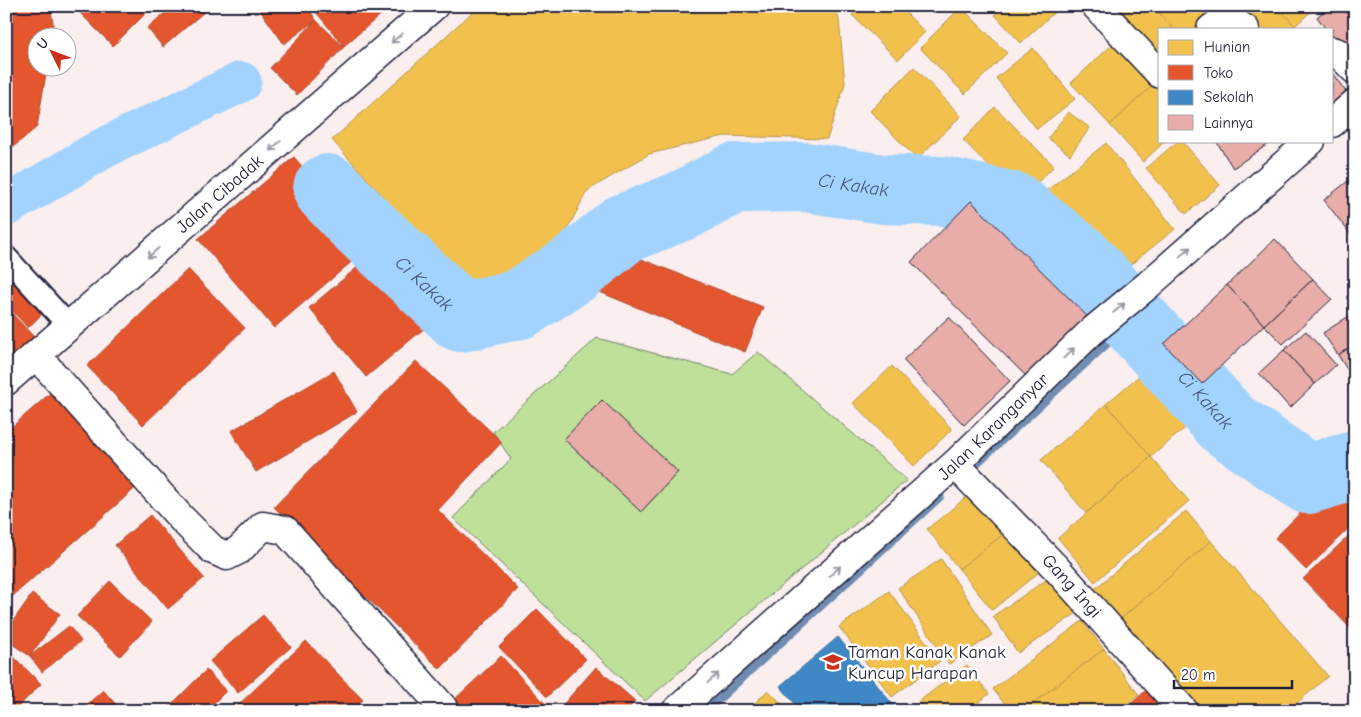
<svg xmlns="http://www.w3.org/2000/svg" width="1361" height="717" viewBox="0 0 1361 717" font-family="'Comic Neue',sans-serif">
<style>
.green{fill:#bfe099;stroke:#70816a}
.homes{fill:#f2c14e;stroke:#b49148}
.shops{fill:#e4572e;stroke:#aa4732}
.schools{fill:#3f88c5;stroke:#36699c}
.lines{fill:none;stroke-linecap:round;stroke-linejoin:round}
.stream{stroke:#6f8cb1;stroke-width:11}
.canal{stroke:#a2d3ff;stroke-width:41}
.river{stroke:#a2d3ff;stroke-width:70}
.building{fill:#e8ada8;stroke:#22223b}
.lane-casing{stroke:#22223b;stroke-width:25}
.street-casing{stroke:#22223b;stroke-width:31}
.secondary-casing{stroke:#22223b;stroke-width:31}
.lane{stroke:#fff;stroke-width:21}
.street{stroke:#fff;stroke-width:28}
.secondary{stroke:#fff;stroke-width:28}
.oneway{stroke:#9c9ca7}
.labels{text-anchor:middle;stroke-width:5;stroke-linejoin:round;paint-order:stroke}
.street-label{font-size:18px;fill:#22223b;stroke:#fff}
.poi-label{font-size:18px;fill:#22223b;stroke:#fff;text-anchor:start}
.water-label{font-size:19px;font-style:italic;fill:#485776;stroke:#fff}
</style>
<rect width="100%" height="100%" fill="#faefee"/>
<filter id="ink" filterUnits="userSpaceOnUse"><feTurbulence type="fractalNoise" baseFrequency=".02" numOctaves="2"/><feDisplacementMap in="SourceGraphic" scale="10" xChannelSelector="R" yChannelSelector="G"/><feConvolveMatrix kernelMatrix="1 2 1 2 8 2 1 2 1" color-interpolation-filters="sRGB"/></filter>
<g filter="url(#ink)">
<path class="green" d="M597,338l135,36 26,-22 149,128 -262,221 -192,-183 58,-59 -18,-27z"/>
<g class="homes">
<path d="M479,6h356l4,14 6,64 -18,55 -103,-3 -75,18 -62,37 -28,55 -86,51 -141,-157z"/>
<path d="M861,6h38l26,26 -27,28 -46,-45z"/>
<path d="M1004,6h57l-40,37 -26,-28z"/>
<path d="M1126,6h28l19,23h-13v32l-42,-48z"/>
<path d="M1154,6h60l4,4 -21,19h-24z"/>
<path d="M1249,6h28l18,20 -3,3h-34l-15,-17z"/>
<path d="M1277,6h40l-22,20z"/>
<path d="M961,7l46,46 -42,41 -45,-46z"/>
<path d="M1114,43l39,42 -43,40 -39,-42z"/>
<path d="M1033,48l42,51 -38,30 -41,-51z"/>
<path d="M914,67l47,49 -44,43 -47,-48z"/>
<path d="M1153,85l7,7v49h5l-22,21 -33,-37z"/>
<path d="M995,107l59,59 -33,33 -58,-59z"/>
<path d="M1068,112l22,16 -20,27 -22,-17z"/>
<path d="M1178,141h4l38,44 -34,29 -40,-46z"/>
<path d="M1106,143l69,86 -61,49 -69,-86z"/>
<path d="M892,366l60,63 -38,37 -61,-63z"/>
<path d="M1147,369l45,53 -41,35 -45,-53z"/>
<path d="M1106,404l45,53 -65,56 -45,-53z"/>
<path d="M1151,457l38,44 -94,81 -37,-44z"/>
<path d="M974,491l32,41 -47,37 -32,-40z"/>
<path d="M1186,511l25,30 -95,82 -26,-30z"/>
<path d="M1006,532l32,41 -46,37 -33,-41z"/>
<path d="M1211,541l117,135 -40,35h-96l-76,-88z"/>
<path d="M941,559l51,76 -43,29 -51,-76z"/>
<path d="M1052,576l25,37 -59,40 -25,-37z"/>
<path d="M889,591l51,70 -48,36 -53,-70z"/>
<path d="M1082,621l22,28 -81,62h-13l-17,-22z"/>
<path d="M1104,649l35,46 -20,16h-96z"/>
<path d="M967,665l22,29 -21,17h-43l-7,-9z"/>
<path d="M768,690l21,21h-42z"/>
</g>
<g class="shops">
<path d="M6,6h44l4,22 -1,10h-15v30h9l-10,59 -31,26z"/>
<path d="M73,6h80l-40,40z"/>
<path d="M173,6h38l-48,41 -16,-19z"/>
<path d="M257,6h50l9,14 -32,24z"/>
<path d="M311,6h80l-47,40z"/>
<path d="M316,20l28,27 -47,48 -27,-27z"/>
<path d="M294,157l76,89 -96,82 -76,-89z"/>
<path d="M608,246l155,61 -18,45 -172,-71z"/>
<path d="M380,248l58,69 -72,60 -57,-69z"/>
<path d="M6,264l42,44 -20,20 -22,-24z"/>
<path d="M188,269l57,59 -102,97 -56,-59z"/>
<path d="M6,307l29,31 -22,21 -7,-8z"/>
<path d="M416,361l86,81 -64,68 80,79 -78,80 -166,-162z"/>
<path d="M334,371l23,41 -101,60 -25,-41z"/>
<path d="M56,388l84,96 -134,118v-170z"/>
<path d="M1341,473l14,14v35l-49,48 -31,-32z"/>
<path d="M150,515l54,63 -36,31 -53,-64z"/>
<path d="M1355,530v103l-52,-54z"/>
<path d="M110,581l42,41 -32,34 -43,-40z"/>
<path d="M32,594l28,20 -30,42 -24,-16v-9z"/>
<path d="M537,609l49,50 -39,38 -48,-50z"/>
<path d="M263,615l28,32 -53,46 -28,-32z"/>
<path d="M69,626l12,15 -39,31 -12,-16z"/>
<path d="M306,641l57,59 -11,11h-113l-3,-4z"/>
<path d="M6,649l35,35 -27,27h-8z"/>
<path d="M501,656l51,55h-89l-9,-11z"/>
<path d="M596,667l39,34 -8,10h-63l-4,-3z"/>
<path d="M206,670l20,21 -20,20h-35l-3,-3z"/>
<path d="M1152,685l24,26h-53z"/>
<path d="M103,690l19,21h-42z"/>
</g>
<path class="schools" d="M838,637l60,74h-97l-21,-25z"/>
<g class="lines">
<g class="stream">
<path d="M973,465l159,-146"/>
<path d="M704,711l235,-215"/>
</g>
<path class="canal" d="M6,206l96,-57 139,-67"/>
<path class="river" id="s1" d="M328,189l29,31 104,97 59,-13 54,-35 49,-40 61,-24 51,-27 70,-1 78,12 58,2 72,16 65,51 150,166 80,55 47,-14"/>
</g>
<g class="building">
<path d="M1330,6h25v53l-3,3 -20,-25v-8h-6l-9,-12z"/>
<path d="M1332,73l15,20 -15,11z"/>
<path d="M1216,141h57l-40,27z"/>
<path d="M1353,177l2,3v60l-31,-40z"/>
<path d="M971,201l120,119 -60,61 -120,-119z"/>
<path d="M1275,239l38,40 -49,46 -37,-40z"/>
<path d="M1313,279l19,20 -49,45 -19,-19z"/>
<path d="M1227,285l37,40 -62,59 -38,-40z"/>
<path d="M1349,316l6,8v20l-17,11 -15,-22z"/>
<path d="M949,317l61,64 -46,44 -61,-65z"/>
<path d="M1306,331l30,34 -21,19 -31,-34z"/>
<path d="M1355,344v38l-17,-27z"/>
<path d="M1284,350l31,34 -25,24 -31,-35z"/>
<path d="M602,400l76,72 -37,40 -77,-73z"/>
</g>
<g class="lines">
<defs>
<path id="lane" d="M6,257l63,69"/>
<g id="street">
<path d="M1096,6l64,68"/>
<path d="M1211,29l12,-9 9,1 13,8"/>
<path d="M1332,51l6,2 17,17"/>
<path d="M1332,123l23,-20"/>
<path d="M36,355l145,163 32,32 14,6 12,-6 24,-24 22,4 161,181"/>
<path id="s2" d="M955,464l100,103 129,144"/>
<path id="s3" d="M676,711l279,-247 136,-132 57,-47 163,-144"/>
</g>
<g id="secondary">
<path id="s4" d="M6,381l428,-375"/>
</g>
</defs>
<use href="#lane" class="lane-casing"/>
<use href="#street" class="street-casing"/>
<use href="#secondary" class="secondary-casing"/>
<use href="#lane" class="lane"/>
<use href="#street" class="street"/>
<use href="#secondary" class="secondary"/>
</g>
<defs><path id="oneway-shaft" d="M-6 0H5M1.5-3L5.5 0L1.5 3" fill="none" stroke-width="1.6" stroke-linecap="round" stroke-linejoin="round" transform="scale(1.25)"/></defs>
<g class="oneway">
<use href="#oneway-shaft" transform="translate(397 38) rotate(139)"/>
<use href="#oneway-shaft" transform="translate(275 146) rotate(139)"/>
<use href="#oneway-shaft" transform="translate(1185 252) rotate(-41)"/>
<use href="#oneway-shaft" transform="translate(153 253) rotate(139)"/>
<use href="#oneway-shaft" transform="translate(1119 308) rotate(-40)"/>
<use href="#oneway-shaft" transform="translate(1069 353) rotate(-44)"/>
<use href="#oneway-shaft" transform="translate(835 571) rotate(-41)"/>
<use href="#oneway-shaft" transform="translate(713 678) rotate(-41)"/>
</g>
</g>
<defs>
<symbol id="school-bare" viewBox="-9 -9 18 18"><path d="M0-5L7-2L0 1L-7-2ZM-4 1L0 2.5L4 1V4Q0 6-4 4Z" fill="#c8321e" stroke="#fff" stroke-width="2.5" paint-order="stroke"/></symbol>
</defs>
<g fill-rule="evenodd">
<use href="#school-bare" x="819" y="648" width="28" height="28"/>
</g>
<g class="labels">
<g class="street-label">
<text dy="6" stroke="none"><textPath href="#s4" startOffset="284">Jalan Cibadak</textPath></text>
<text dy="6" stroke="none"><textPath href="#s3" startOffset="426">Jalan Karanganyar</textPath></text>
<text dy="6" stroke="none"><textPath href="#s2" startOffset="169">Gang Ingi</textPath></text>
</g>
<g class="poi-label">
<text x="848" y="658">Taman Kanak Kanak<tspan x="848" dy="21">Kuncup Harapan</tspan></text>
</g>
<g class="water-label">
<text dy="7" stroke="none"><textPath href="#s1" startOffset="615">Ci Kakak</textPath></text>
<text dy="7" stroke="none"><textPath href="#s1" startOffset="135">Ci Kakak</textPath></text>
<text dy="7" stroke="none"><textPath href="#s1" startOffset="1050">Ci Kakak</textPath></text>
</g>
</g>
<rect width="1361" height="717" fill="none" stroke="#fff" stroke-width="25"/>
<rect x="12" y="12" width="1336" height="692" fill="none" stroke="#22223b" stroke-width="2" filter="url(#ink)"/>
<rect x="1158" y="28" width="175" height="115" fill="#ffffff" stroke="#a7a7b1"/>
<rect x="1168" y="40" width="25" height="15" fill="#f2c14e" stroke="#a7a7b1"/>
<text x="1204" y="52" font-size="15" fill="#22223b">Hunian</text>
<rect x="1168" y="65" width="25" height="15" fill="#e4572e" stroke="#a7a7b1"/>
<text x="1204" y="78" font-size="15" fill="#22223b">Toko</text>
<rect x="1168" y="90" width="25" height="15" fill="#3f88c5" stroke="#a7a7b1"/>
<text x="1204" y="102" font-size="15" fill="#22223b">Sekolah</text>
<rect x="1168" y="115" width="25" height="15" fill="#e8ada8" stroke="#a7a7b1"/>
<text x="1204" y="128" font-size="15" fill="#22223b">Lainnya</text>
<g transform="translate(52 52) rotate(312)"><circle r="24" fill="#ffffff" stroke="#a7a7b1"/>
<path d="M0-4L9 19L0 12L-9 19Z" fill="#c8321e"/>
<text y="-8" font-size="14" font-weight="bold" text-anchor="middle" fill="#22223b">U</text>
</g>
<path d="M1174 680v8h118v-8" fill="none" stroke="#22223b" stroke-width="2.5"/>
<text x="1181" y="680" font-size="15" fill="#22223b" stroke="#ffffff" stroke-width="4" paint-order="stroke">20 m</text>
</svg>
